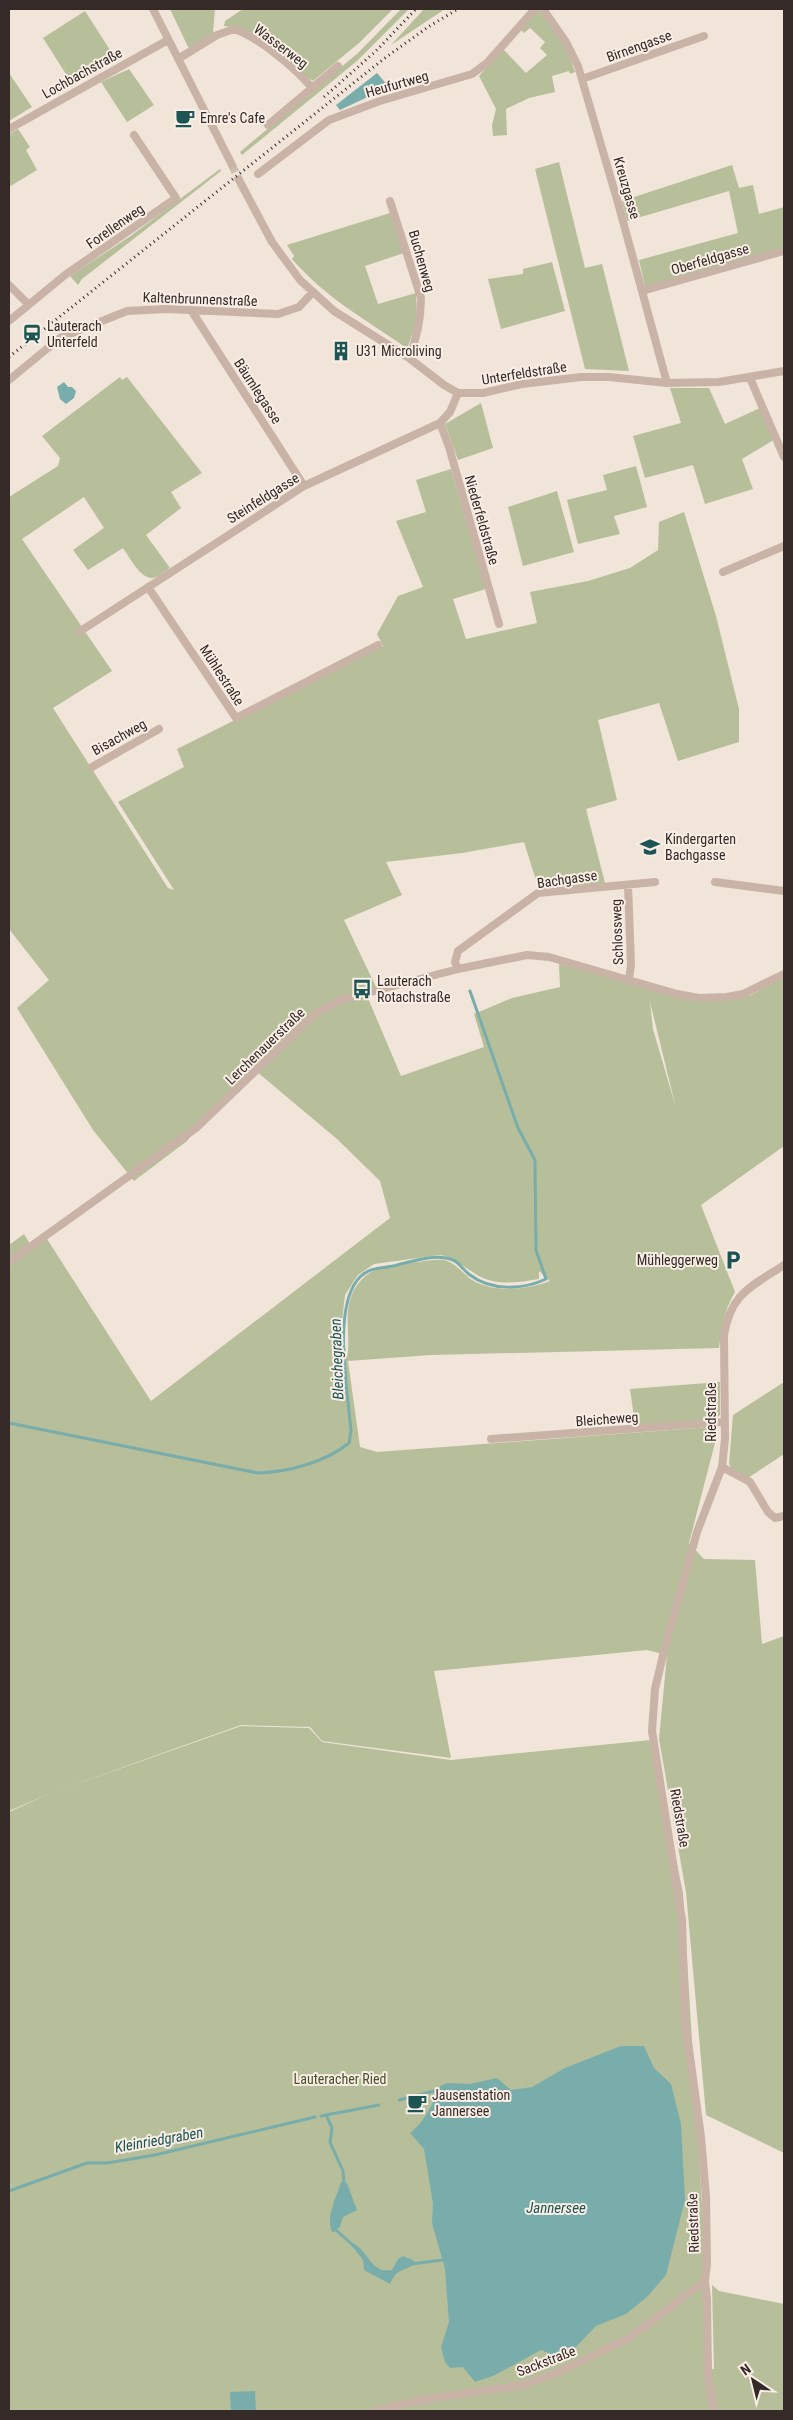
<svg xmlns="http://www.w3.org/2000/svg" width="793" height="2420" font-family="'Roboto Condensed',sans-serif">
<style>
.green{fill:#b6bf9a;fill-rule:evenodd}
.water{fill:#79adab}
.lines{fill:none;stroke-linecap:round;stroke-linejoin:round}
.stream{stroke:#79adab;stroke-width:3}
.minor-tunnel{stroke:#cbbfb5;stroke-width:8;stroke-dasharray:8 4;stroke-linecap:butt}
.minor{stroke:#c8b3a6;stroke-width:8}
.rail{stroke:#352a27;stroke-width:3;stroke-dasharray:1 4;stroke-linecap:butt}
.labels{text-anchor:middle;stroke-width:4;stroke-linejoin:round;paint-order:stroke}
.street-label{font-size:14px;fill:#352a27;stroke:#f9eee5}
.poi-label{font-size:14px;fill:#352a27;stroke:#f9eee5;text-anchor:start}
.park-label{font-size:14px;fill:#47522b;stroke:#f9eee5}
.water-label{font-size:15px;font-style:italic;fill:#1d5555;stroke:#f9eee5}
</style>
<rect width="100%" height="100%" fill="#f1e4d9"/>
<path class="green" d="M170,9H215L213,33L189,49Z
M243,9H393L359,43L313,81L232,27L224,26L225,21Z
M401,9H409L357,61L242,155L240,152L358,53Z
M424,9H445L391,45Z
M538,9L567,48L575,72L570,74L569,71L552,76L555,92L529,98L506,109L507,135L493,136L492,125L496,109L479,76L503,49L526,73L547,55L540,48L545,42L530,28L524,33L520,29Z
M85,11L117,61L73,85L43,38Z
M129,69L154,105L127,122L101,82Z
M9,73L32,107L9,121Z
M18,129L30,147L26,150L37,170L9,187V134Z
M559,162L585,268L602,264L629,371L585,369L535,169Z
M732,165L739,188L753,185L759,214L784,207V248L645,287L639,260L738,233L729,191L627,221L622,201Z
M220,169L221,171L82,279L78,285L70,276L132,235Z
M390,213L404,253L365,266L378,304L416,293L417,321L408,346L405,347C361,316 328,300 292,259L294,256L287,245Z
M552,262L565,311L501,329L488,279L523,274V269Z
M120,377L122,380L127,377L202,473L171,492L181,508L146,535L170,568C165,571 158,577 153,578C140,579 129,556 123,548L88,570L73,550L104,528L84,497L22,539L112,671L53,708L168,888L174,890L118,802L184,767L177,749L383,646L377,634L398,596L423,587L396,521L426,512L416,480L451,469L486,589L453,599L466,639L537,623L530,592L588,581L630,568L658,550L659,522L684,512L716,616L739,709V742L678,761L659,703L598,720L617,800L586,809L605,883L539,890L524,842L462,853L386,862L402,895L344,920L377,989L367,996L401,1076L484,1047L474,1014L512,998L560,987L559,964L707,1001L751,995L784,977V1146L701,1205L735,1292C724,1310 722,1327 719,1348L431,1355L348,1361L360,1447L377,1452L710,1427L717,1435L689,1543L704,1559L755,1560L762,1644L784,1636V2153L706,2115L686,1892L659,1739L667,1655L647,1650L434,1671L451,1758L322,1741L310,1727L241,1725L51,1793L9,1811V1245L24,1234L33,1249L47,1239L151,1401L390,1218L380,1181L337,1139L256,1071L207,1115L187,1141L134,1181L93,1130L17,1008L49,980L9,929V497L58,466L60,458L42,436ZM650,1002L676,1108L653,1029ZM440,1255C453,1257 460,1264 471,1271C492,1287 514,1283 539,1279V1271L550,1281C526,1290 494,1293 472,1280C462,1273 456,1263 444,1260C436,1258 380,1267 373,1271C363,1276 354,1287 351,1297C344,1316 351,1339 347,1357L341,1329L345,1295L358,1275L374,1264Z
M670,388H709L725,424L760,408L775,439L742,459L753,489L705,504L693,465L645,478L633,436L681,423Z
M481,403L493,448L458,460L445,424Z
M636,466L647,507L614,516L620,534L578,544L567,500L607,490L603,475Z
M557,491L574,552L523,566L508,507Z
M720,1382V1415L715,1419L640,1426L635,1424L630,1389Z
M784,1382V1454L748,1478L731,1468L729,1464L733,1415Z
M241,1726L309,1728L322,1742L451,1760L651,1740L683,1893L712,2369H714L712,2285L719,2291L784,2304V2411H9V1812L51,1793Z"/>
<path class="water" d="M377,73L389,87L340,110L336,105Z
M64,382L68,387H72L76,391L74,398L66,404L60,399L57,387Z
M621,2046H644L654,2068L671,2084L681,2124L685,2200L666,2275L647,2297L626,2314L596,2326L572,2351L553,2355L541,2350L495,2375L475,2382L463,2367L450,2368L445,2362L441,2347L449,2322L445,2269L432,2223L433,2204L424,2149L410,2133C425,2121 433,2104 440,2086L447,2083L470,2084L497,2078L511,2090L532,2087L565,2068Z
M341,2182L347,2183L357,2210L343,2217L340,2227L333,2233C324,2220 337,2196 341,2182Z
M353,2243C369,2252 371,2274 392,2270L398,2259L403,2256L413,2260L415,2264C401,2273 398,2267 390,2284L364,2270L363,2260L352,2246Z
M255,2391L256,2411H231L230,2392Z"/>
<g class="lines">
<path class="stream" d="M9,1423L258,1473C288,1472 326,1462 349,1443L351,1431C348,1392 331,1304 361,1276C372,1266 384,1269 397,1265C414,1261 436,1253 453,1260C460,1263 464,1271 470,1275C491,1291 523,1290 546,1279L536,1250L535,1160L518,1128L470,991
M399,2100L438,2090
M326,2115L379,2105
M321,2116L326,2115L332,2128L330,2142L343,2171L344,2182
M9,2191L87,2163H107L155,2155L315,2117
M337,2231L354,2246
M411,2264L442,2260"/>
<path class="minor-tunnel" d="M232,165L239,180"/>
<path class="minor" d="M153,9L232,165
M543,9L566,42L578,66L618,203L667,383
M178,59L217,35L234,29C258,37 296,68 312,88
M582,79L704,36
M268,125L338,66
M9,129L168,40
M258,174L329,120L380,101L472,74L487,63L535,9
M239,180L272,242L300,280L334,311L409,358L444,385L458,393H483L522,384L581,377H609L667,383L719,382L784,371
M390,201L421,298C421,319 417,338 409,358
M9,285L28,304
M642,291L784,251
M191,310L304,486
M9,321L65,275L176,198L134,135
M750,378L784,457
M9,380L60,338L127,311L166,309L278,314L299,307L313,292
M440,423L449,447L499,624
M723,572L784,546
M148,587L236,718L378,645
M79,632L304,486L440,423L450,412L458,393
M92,767L159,729
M715,882L784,891
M628,885L631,965L629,979
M458,969L455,962L458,951L538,893L655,882
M9,1262L196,1128L315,1014L340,1000L458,969L527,955L549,957L677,994L699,998L727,997L743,994L784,974
M491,1439L724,1422
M722,1467L750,1482L768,1512L775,1518L784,1516
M374,2411L427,2399L523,2385L561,2371L629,2338L705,2281
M714,2411L708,2377L707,2299L705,2281L707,2264L706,2197L701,2137L685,2020L682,1920L652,1731L655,1689L664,1651L697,1532L722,1467L725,1439L724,1335C731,1293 751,1287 784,1265"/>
<path class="rail" d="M324,97L376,51L416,9
M9,357L385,58L428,27L458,9"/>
</g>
<defs>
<symbol id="cafe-bare" viewBox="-9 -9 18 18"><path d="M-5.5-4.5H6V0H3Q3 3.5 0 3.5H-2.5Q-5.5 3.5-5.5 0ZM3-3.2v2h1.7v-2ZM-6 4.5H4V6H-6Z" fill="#1d5555" stroke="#f9eee5" stroke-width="2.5" paint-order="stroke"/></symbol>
<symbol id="station-bare" viewBox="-9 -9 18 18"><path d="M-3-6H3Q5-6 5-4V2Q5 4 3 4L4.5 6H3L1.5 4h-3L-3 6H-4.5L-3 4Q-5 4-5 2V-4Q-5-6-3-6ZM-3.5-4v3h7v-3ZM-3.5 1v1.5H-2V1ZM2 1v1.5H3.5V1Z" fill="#1d5555" stroke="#f9eee5" stroke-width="2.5" paint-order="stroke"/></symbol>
<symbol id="building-bare" viewBox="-9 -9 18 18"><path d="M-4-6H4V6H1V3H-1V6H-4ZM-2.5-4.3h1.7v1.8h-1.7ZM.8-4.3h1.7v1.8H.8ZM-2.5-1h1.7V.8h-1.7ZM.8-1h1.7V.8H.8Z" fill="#1d5555" stroke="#f9eee5" stroke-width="2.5" paint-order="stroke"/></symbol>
<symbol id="school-bare" viewBox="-9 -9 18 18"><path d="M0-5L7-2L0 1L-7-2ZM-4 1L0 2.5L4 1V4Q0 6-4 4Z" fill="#1d5555" stroke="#f9eee5" stroke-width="2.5" paint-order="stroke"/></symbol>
<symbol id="bus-bare" viewBox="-9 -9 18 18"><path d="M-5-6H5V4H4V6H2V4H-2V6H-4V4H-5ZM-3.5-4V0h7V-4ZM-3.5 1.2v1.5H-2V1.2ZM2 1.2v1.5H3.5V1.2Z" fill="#1d5555" stroke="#f9eee5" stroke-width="2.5" paint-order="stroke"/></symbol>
<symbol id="parking-bare" viewBox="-9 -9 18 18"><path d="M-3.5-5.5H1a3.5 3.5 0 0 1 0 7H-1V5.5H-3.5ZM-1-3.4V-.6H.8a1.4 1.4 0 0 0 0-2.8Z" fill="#1d5555" stroke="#f9eee5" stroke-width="2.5" paint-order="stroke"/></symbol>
</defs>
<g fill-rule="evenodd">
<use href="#cafe-bare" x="171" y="104" width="28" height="28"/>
<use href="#station-bare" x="18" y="320" width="28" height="28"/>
<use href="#building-bare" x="327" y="337" width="28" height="28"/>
<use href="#school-bare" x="636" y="833" width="28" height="28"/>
<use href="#bus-bare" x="348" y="975" width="28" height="28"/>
<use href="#parking-bare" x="719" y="1246" width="28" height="28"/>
<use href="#cafe-bare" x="403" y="2089" width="28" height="28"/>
</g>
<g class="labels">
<g class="street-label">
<text transform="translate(281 46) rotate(37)" y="5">Wasserweg</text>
<text transform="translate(639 46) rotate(-20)" y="5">Birnengasse</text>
<text transform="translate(82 73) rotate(-29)" y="5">Lochbachstraße</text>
<text transform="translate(397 84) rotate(-16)" y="5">Heufurtweg</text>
<text transform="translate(627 188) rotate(74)" y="5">Kreuzgasse</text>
<text transform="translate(115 226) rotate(-35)" y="5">Forellenweg</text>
<text transform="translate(710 259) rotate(-16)" y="5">Oberfeldgasse</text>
<text transform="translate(422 261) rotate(74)" y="5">Buchenweg</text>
<text transform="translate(200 299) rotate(2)" y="5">Kaltenbrunnenstraße</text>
<text transform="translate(524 373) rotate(-9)" y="5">Unterfeldstraße</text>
<text transform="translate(258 391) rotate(57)" y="5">Bäumlegasse</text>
<text transform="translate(263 498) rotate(-32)" y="5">Steinfeldgasse</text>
<text transform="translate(482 520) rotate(74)" y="5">Niederfeldstraße</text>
<text transform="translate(222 675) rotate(57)" y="5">Mühlestraße</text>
<text transform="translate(119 737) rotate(-29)" y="5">Bisachweg</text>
<text transform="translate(567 879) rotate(-8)" y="5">Bachgasse</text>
<text transform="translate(617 932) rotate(-92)" y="5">Schlossweg</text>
<text transform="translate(265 1046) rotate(-44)" y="5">Lerchenauerstraße</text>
<text transform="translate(711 1412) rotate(-90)" y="5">Riedstraße</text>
<text transform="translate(607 1419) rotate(-4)" y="5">Bleicheweg</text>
<text transform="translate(680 1818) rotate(80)" y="5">Riedstraße</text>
<text transform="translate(693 2223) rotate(-92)" y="5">Riedstraße</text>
<text transform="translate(546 2361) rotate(-21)" y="5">Sackstraße</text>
</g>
<g class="poi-label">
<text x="200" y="123">Emre's Cafe</text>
<text x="47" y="331">Lauterach<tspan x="47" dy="16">Unterfeld</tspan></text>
<text x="356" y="356">U31 Microliving</text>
<text x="665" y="844">Kindergarten<tspan x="665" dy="16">Bachgasse</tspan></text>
<text x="377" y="986">Lauterach<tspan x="377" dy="16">Rotachstraße</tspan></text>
<text x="718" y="1265" text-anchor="end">Mühleggerweg</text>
<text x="432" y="2100">Jausenstation<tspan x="432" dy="16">Jannersee</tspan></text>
</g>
<g class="park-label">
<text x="340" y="2084">Lauteracher Ried</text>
</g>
<g class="water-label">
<text transform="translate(337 1359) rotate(-92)" y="5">Bleichegraben</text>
<text transform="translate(159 2140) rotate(-10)" y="5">Kleinriedgraben</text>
<text x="556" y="2213">Jannersee</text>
</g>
</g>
<rect width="793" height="2420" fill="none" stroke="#352a27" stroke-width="20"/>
<g transform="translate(753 2380) rotate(325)" stroke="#f9eee5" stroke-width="4" paint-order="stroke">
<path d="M0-4L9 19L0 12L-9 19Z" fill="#352a27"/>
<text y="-8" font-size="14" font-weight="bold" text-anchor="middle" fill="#352a27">N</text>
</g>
</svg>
